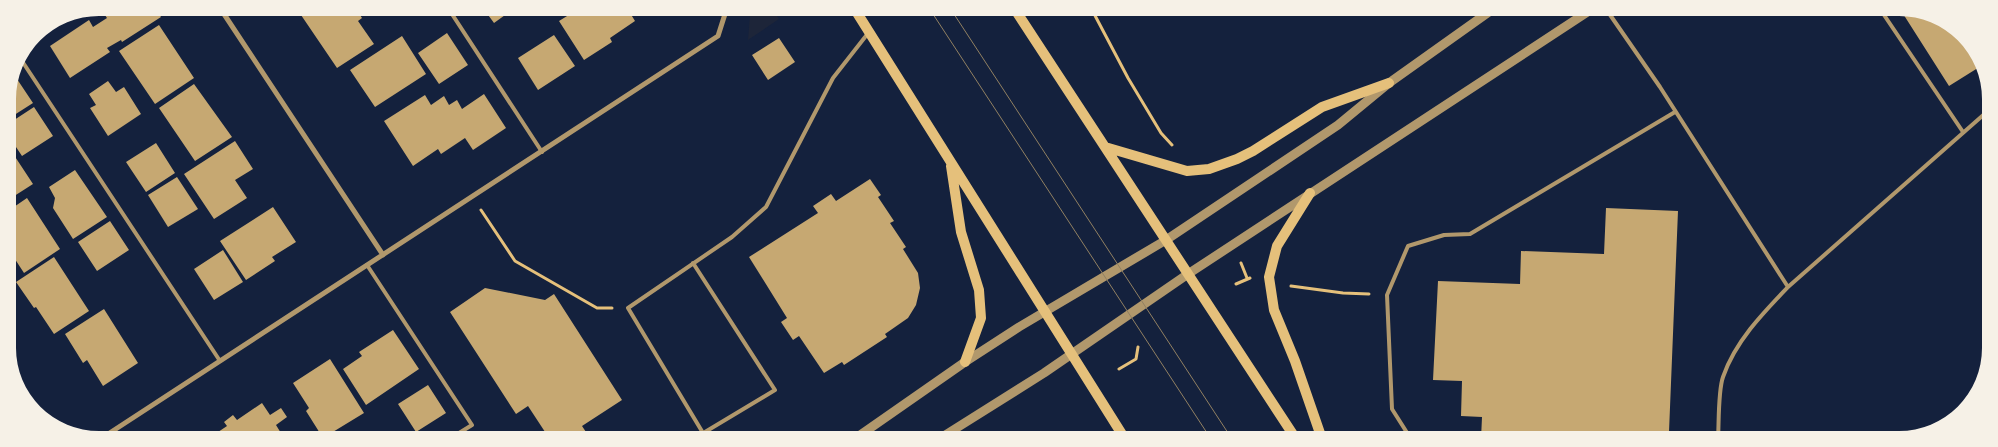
<svg xmlns="http://www.w3.org/2000/svg" width="1998" height="447" font-family="Manrope,sans-serif">
<style>
.green{fill:#1d2539}
.building{fill:#c6a872}
.lines{fill:none;stroke-linecap:round;stroke-linejoin:round}
.path{stroke:#e5c07b;stroke-width:3}
.service{stroke:#b1986c;stroke-width:4}
.minor{stroke:#b1986c;stroke-width:5}
.tertiary{stroke:#b1986c;stroke-width:9}
.secondary{stroke:#e5c07b;stroke-width:10}
.tram{stroke:#918062;stroke-width:1}
</style>
<rect width="100%" height="100%" fill="#14213d"/>
<path class="green" d="M748,8H772L779,19L748,40L750,15Z"/>
<path class="building" d="M100,8H155L161,17L122,42L121,40L107,48L110,52L70,78L50,46L89,20L93,27L107,18Z
M312,8H365L358,12L362,18L358,21L374,44L337,68L301,15Z
M483,8H515L494,23Z
M580,8H627L635,21L610,38L612,42L584,60L559,21Z
M1900,9H1916L1963,34L1981,66L1949,86Z
M159,25L194,78L155,104L119,51Z
M447,33L468,65L439,84L418,53Z
M554,35L575,66L538,90L518,58Z
M402,36L426,74L375,107L350,70Z
M779,38L795,62L768,80L752,55Z
M15,76L33,103L8,119V93Z
M108,81L116,92L124,87L141,114L108,136L90,108L96,105L89,94Z
M194,84L232,137L195,161L159,108Z
M484,94L506,128L473,150L465,138L441,154L438,149L413,166L384,121L425,95L431,105L444,96L449,105L457,100L462,109Z
M34,107L53,136L22,156L8,135V124Z
M235,141L253,169L235,180L247,198L214,219L184,174Z
M156,143L175,173L146,192L126,162Z
M8,146L33,184L8,200Z
M75,170L107,217L73,239L53,208L55,198L49,187Z
M177,177L198,209L168,227L148,195Z
M870,179L881,195L878,197L894,221L890,223L906,247L903,249L918,273L920,288L916,305L908,318L885,334L887,337L844,365L842,362L824,373L799,336L793,340L781,322L787,318L749,257L818,213L813,206L831,194L836,201Z
M27,198L60,249L24,273L9,250L8,211Z
M273,207L296,242L272,257L275,261L246,280L220,241Z
M1606,208L1678,211L1669,432L1635,431V439H1481L1482,417L1461,416L1462,381L1433,380L1438,281L1520,284L1521,251L1604,254Z
M110,221L129,250L97,271L78,242Z
M223,250L243,282L214,300L194,269Z
M54,257L89,311L54,334L36,307L34,308L16,282Z
M485,288L545,300L554,294L622,400L582,426L590,438H549L528,406L516,414L450,312Z
M104,309L138,363L103,386L87,360L83,363L65,334Z
M393,330L419,369L366,405L343,369L362,356L359,352Z
M330,359L364,413L323,438L306,411L309,408L293,383Z
M428,385L446,413L416,432L398,404Z
M262,403L270,415L281,408L287,417L276,425L284,438H209L227,426L224,422L233,415L237,420Z
M345,433L348,438H337Z"/>
<g class="lines">
<path class="path" d="M1091,8L1128,78L1161,133L1172,145
M481,210L515,261L597,308H612
M1241,263L1247,278
M1236,284L1250,278
M1291,286L1343,293L1369,294
M1119,369L1136,359L1138,347"/>
<path class="service" d="M448,8L542,152
M1606,9L1660,87L1788,287
M1880,9L1963,132
M22,61L220,361
M693,263L775,390L695,438
M367,265L472,425L451,438
M706,438L628,308L732,237L766,207L833,78L869,32
M1411,439L1392,409L1387,295L1408,246L1444,235L1470,234L1675,112
M1718,439C1719,423 1718,391 1723,377C1735,342 1762,314 1788,287L1989,110"/>
<path class="minor" d="M220,8L383,255
M102,438L718,36L725,14L721,8"/>
<path class="tertiary" d="M856,438L965,362L1019,327L1166,240L1338,125L1389,83L1493,9
M939,439L1044,373L1188,274L1592,9"/>
<path class="secondary" d="M854,8L1125,439
M1014,8L1296,439
M1105,147L1187,171L1209,169L1237,159L1253,151L1322,107L1389,83
M951,166L961,232L979,290L981,318L965,362
M1310,193L1277,246L1269,277L1274,310L1295,361L1322,439"/>
<path class="tram" d="M929,8L1211,439
M950,8L1232,439"/>
</g>
<path d="M0 0H1998V447H0ZM99 16H1899A83 83 0 0 1 1982 99V348A83 83 0 0 1 1899 431H99A83 83 0 0 1 16 348V99A83 83 0 0 1 99 16Z" fill="#f6f1e7" fill-rule="evenodd"/>
</svg>
